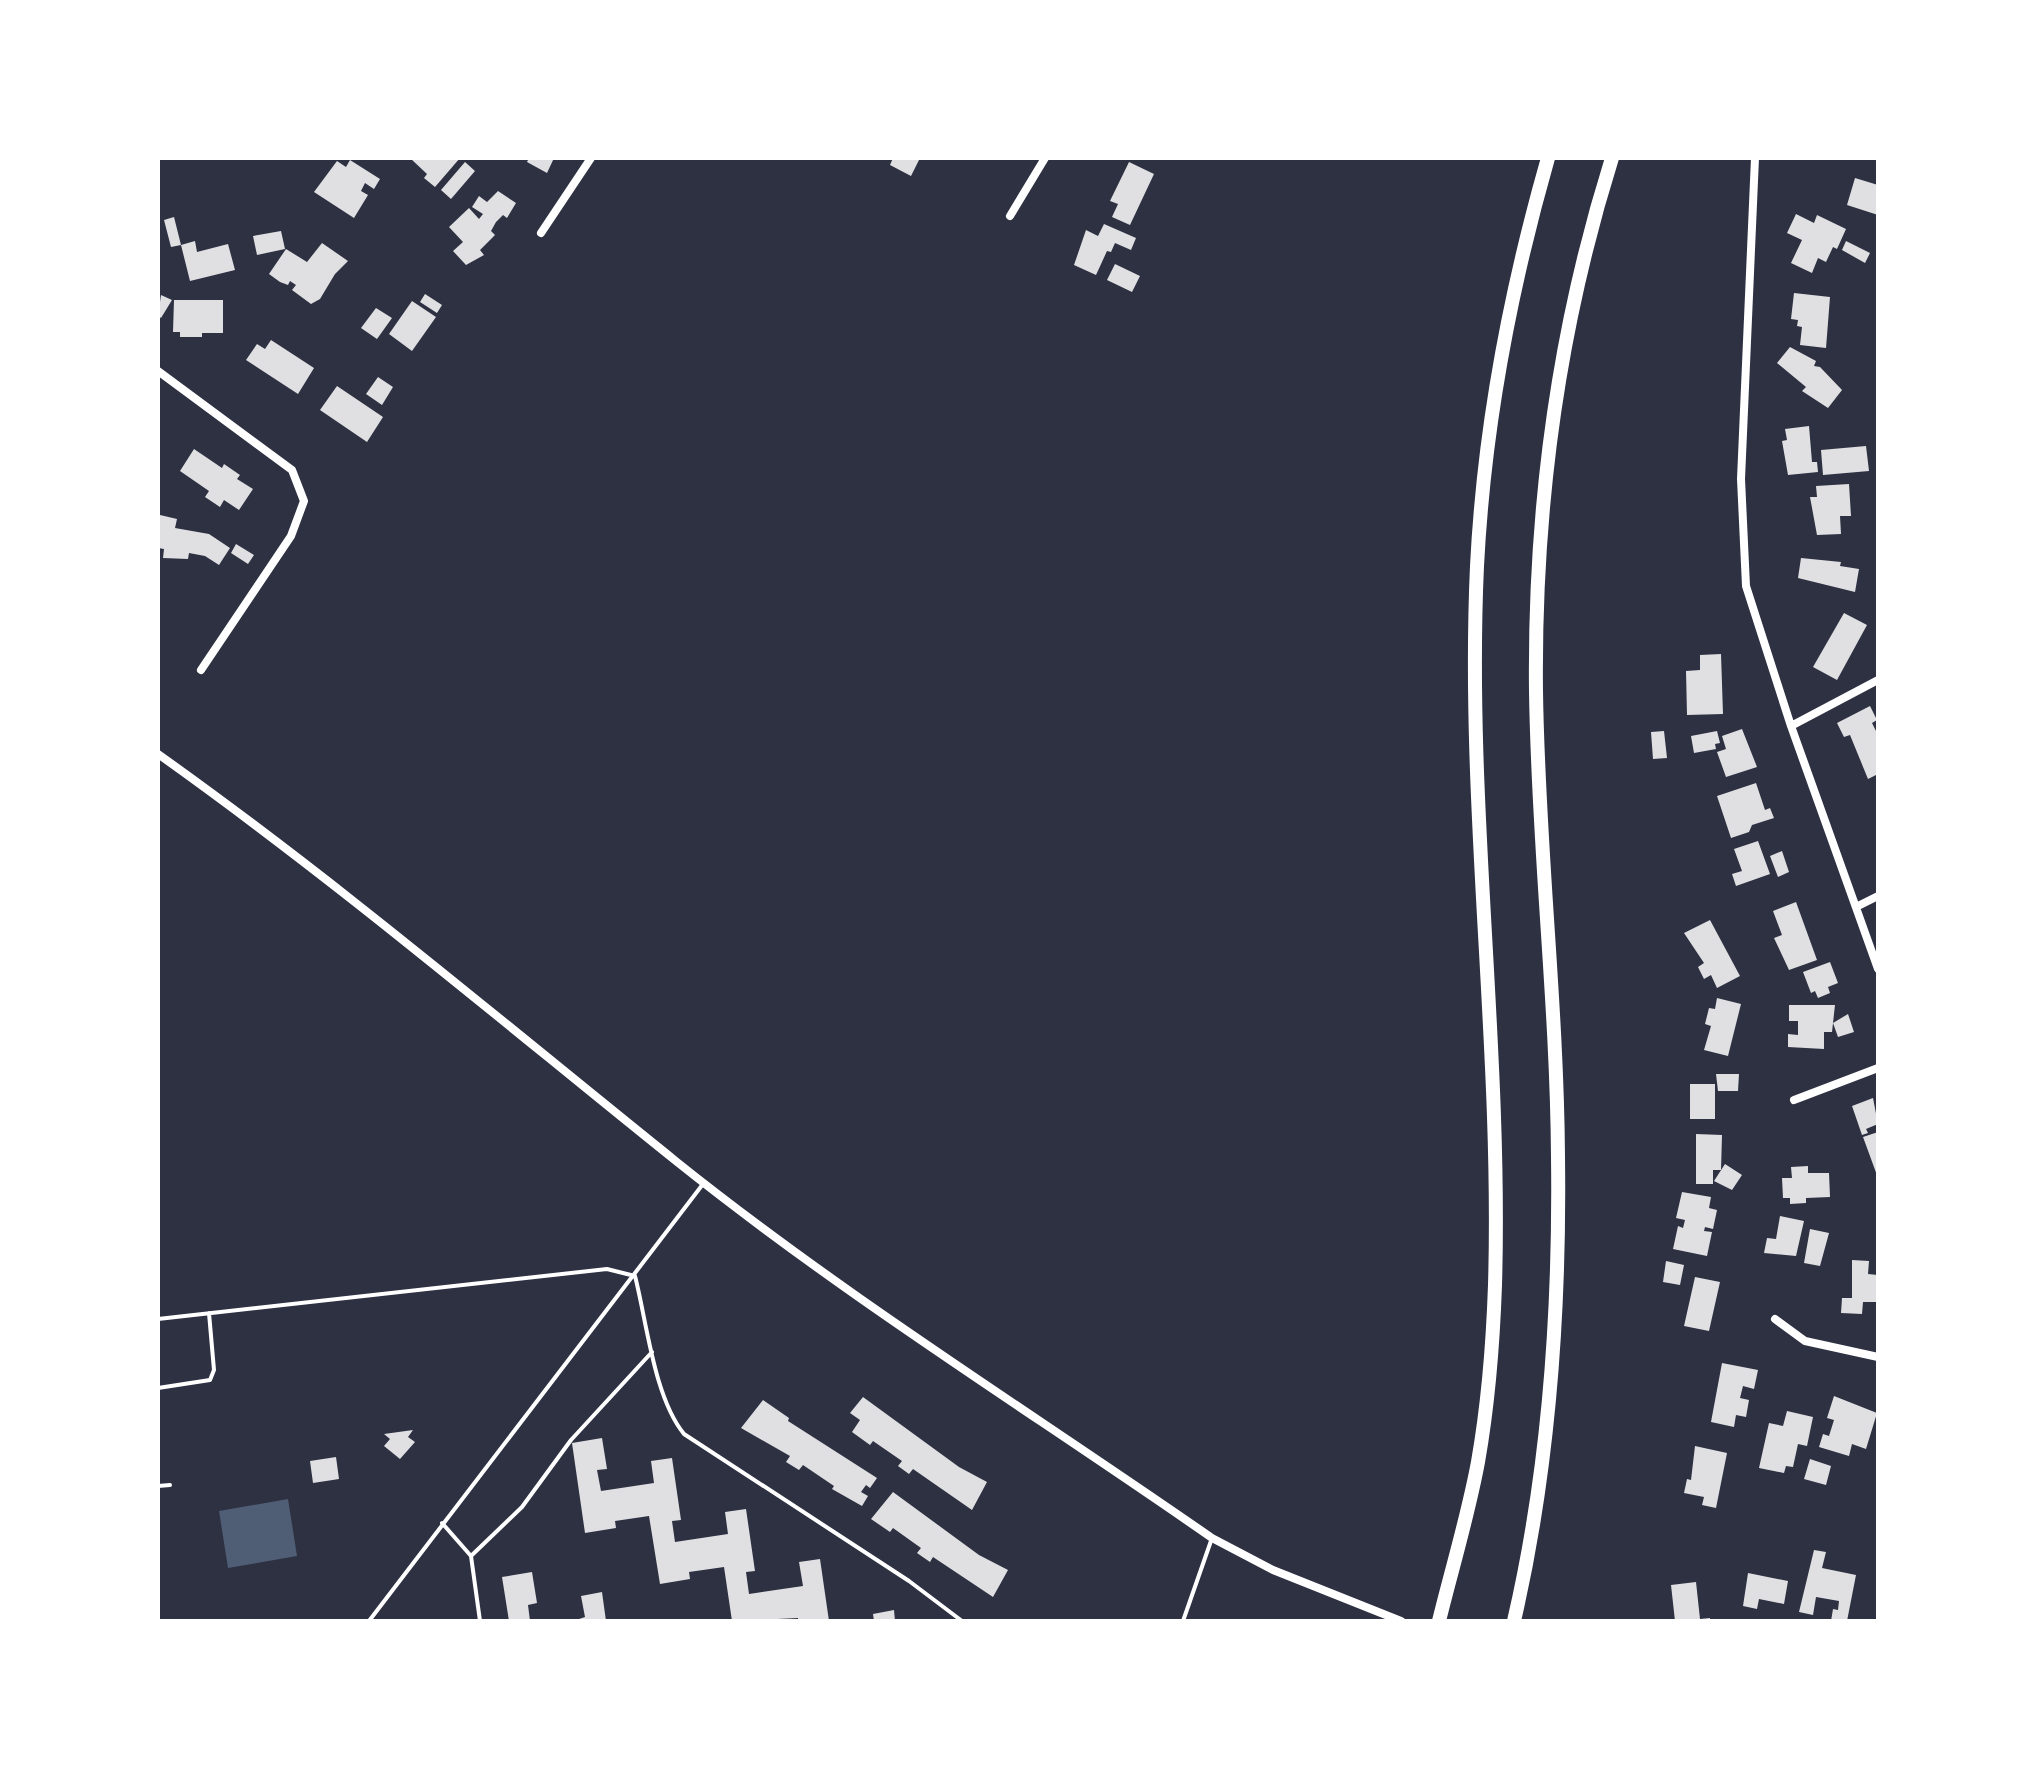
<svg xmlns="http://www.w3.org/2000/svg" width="2036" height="1779" font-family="'Open Sans',sans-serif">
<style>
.water{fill:#4f5d75}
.building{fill:#e0e0e3}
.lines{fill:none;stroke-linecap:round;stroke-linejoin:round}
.service{stroke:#fff;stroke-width:4}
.minor{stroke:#fff;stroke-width:8}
.motorway{stroke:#fff;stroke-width:14}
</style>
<rect width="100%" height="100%" fill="#2d3142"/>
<path class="water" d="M288,1499L297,1556L228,1568L219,1511Z"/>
<path class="building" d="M410,158H460L435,187L424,178L427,174Z
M529,158H554L547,173L527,162Z
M893,158H920L911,176L890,165Z
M350,160L380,179L374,189L365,183L361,191L368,195L354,218L314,192L337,161L346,167Z
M465,162L475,171L451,199L441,190Z
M1129,162L1154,174L1130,225L1112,217L1118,204L1110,201Z
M1855,178L1878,185V215L1847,205Z
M498,191L516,203L507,218L503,215L496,222L491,231L495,235L480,250L484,255L466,265L453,251L463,242L449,227L469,208L479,219L483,214L472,207L479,196L487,202Z
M1796,214L1814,223L1817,215L1846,229L1837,249L1833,247L1826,262L1818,258L1812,273L1791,263L1802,240L1787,233Z
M174,217L181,245L171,247L164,220Z
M1104,224L1136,238L1131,250L1115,243L1111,252L1107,251L1096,275L1074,265L1086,230L1098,236Z
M281,231L285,249L257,255L253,236Z
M195,241L197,252L228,244L235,270L190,281L181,245Z
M1846,241L1870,253L1865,263L1842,250Z
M322,243L348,261L335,274L320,299L311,304L292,290L296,285L290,281L288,285L280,282L269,274L286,249L307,262Z
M1115,264L1140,276L1132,292L1107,280Z
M1794,293L1830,297L1826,348L1800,345L1802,327L1797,326L1798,320L1791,319Z
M425,294L442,305L437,313L420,302Z
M161,295L172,300L161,318L158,316Z
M174,300H223V333H202V337H180V332H173Z
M412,301L436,317L412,351L389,334Z
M376,308L392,318L377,339L361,328Z
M271,340L314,368L298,394L246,360L257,344L265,349Z
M1790,347L1816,361L1814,366L1820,367L1842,390L1828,408L1802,391L1806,387L1777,363Z
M378,377L393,387L382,405L366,394Z
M337,386L383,417L367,442L320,410Z
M1809,426L1812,462H1817L1818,472L1788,475L1782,441L1787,440L1785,429Z
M1866,446L1869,471L1823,475L1821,450Z
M194,449L222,468L224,464L240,475L237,479L253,489L239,510L224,500L220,507L205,497L209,491L180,471Z
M1849,484L1851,516H1840L1841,534L1817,535L1810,497H1817L1816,486Z
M160,515L177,519L175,528L209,534L230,548L219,565L205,556L189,553L188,559L163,558L164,549L158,548Z
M236,544L254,555L248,564L231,553Z
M1801,558L1841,562L1840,566L1859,569L1855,592L1798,578Z
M1844,613L1867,625L1837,680L1813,667Z
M1721,654L1723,714L1687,715L1686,671L1700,670V655Z
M1870,706L1877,720L1872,723L1878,735V774L1868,779L1850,735L1844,737L1837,723Z
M1742,729L1757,767L1726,777L1717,752L1726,749L1722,736Z
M1664,731L1667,758L1653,759L1651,732Z
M1717,731L1720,743L1715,744L1716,749L1694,753L1691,736Z
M1756,783L1765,810L1770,808L1774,818L1752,825L1749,832L1731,838L1717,796Z
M1758,841L1770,874L1736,886L1732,874L1742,871L1734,849Z
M1782,851L1789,872L1778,877L1770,856Z
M1796,902L1817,960L1789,970L1774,938L1782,935L1773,911Z
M1710,920L1740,976L1717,988L1711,975L1704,979L1698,967L1704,963L1684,933Z
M1830,962L1838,983L1828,987L1830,993L1818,998L1815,991L1811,993L1803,972Z
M1717,998L1741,1004L1728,1056L1704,1050L1711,1026L1705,1024L1709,1008L1715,1009Z
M1789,1005H1835L1832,1032H1824V1049L1788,1047V1034L1798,1035V1021H1789Z
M1848,1014L1854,1032L1838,1037L1833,1023Z
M1716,1074H1739L1738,1091H1718Z
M1690,1084H1715V1119H1690Z
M1873,1098L1878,1124L1866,1129L1868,1133L1862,1135L1852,1106Z
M1878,1132V1178L1863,1137Z
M1696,1134L1722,1135L1721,1170H1713V1184H1696Z
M1725,1164L1742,1175L1732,1190L1714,1181Z
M1808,1166V1173H1829L1830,1197L1806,1198V1203L1790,1204V1198H1783L1782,1178H1792L1791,1167Z
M1682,1192L1711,1197L1709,1208L1717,1210L1713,1229L1705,1227L1704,1231L1712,1232L1707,1256L1673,1249L1678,1226L1683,1228L1685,1220L1676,1218Z
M1780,1216L1804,1221L1796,1256L1764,1253L1767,1238L1776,1239Z
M1810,1229L1829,1233L1820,1266L1804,1263Z
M1852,1260L1869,1261L1868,1274L1878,1275V1302H1863L1862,1314L1841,1313L1842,1298H1852Z
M1666,1261L1684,1265L1680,1285L1663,1282Z
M1695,1277L1720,1282L1709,1331L1684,1326Z
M1722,1363L1758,1370L1754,1389L1743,1386L1740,1398L1749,1400L1746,1417L1736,1415L1734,1427L1711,1422Z
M1834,1396L1877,1413L1866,1449L1852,1444L1849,1456L1819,1447L1823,1434L1829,1436L1834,1420L1827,1418Z
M863,1397L959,1467L987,1482L972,1510L913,1469L909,1474L898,1466L902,1461L873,1441L870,1445L852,1432L860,1420L850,1413Z
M763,1400L789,1418L788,1421L877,1478L870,1488L866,1485L861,1492L868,1496L862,1506L832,1489L834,1486L803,1465L799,1470L786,1462L790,1456L741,1428Z
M1787,1411L1813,1417L1807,1446L1798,1444L1793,1467L1786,1466L1784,1473L1759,1468L1769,1423L1783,1426Z
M413,1430L408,1437L415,1442L400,1459L384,1446L390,1439L384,1434Z
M602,1438L607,1469L597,1470L601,1491L654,1483L651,1461L672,1458L681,1520L672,1521L675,1542L728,1534L725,1512L746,1509L755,1571L746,1572L749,1594L803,1586L799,1562L820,1559L829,1621H798V1618L732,1621L724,1567L689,1572L690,1579L660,1584L649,1516L615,1521L616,1528L585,1533L572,1443Z
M1695,1446L1727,1453L1716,1508L1702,1505L1704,1497L1684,1493L1687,1479L1691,1480Z
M336,1457L339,1479L313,1483L310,1461Z
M1810,1459L1831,1466L1826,1485L1804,1479Z
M893,1492L979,1555L1008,1570L993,1597L933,1557L930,1562L917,1553L921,1548L893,1528L890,1532L871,1519Z
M1814,1550L1826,1552L1822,1568L1856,1575L1847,1621H1831L1833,1609L1838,1610L1839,1601L1816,1597L1813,1615L1799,1612Z
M532,1572L537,1603L528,1605L530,1621H509L502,1577Z
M1748,1573L1788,1581L1784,1604L1759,1599L1757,1609L1743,1606Z
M1696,1582L1700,1619L1710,1618V1621H1675L1671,1585Z
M602,1592L606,1621H573L585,1617L581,1596Z
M894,1610L895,1621H874L873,1614Z"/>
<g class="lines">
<path class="service" d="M158,1319L607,1269L635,1276C647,1323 654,1397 684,1434L909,1581L962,1621
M158,1388L210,1380L214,1370L209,1313
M158,1486L170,1485
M442,1523L471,1556L480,1621
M471,1556L522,1507L571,1440L652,1352
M369,1621L703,1184
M1183,1621L1212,1538"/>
<path class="minor" d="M1755,158L1741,479L1746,586L1791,726L1878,969
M1010,216L1045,158
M541,233L591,158
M158,371L292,470L304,501L291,536L201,670
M1791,726L1878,680
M158,754C338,882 505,1024 677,1162C847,1298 1034,1414 1212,1538L1273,1570L1401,1621
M1856,907L1878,896
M1794,1100L1878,1068
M1775,1319L1805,1341L1878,1357"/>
<path class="motorway" d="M1439,1621C1452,1568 1468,1516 1478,1462C1488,1405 1493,1343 1495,1285C1502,1045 1466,806 1477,566C1484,427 1510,291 1548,158
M1514,1621C1549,1470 1560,1312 1558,1157C1557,1002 1538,847 1536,691C1534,511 1558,330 1612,158"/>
</g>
<rect width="2036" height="1779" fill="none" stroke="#ffffff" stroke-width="320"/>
</svg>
